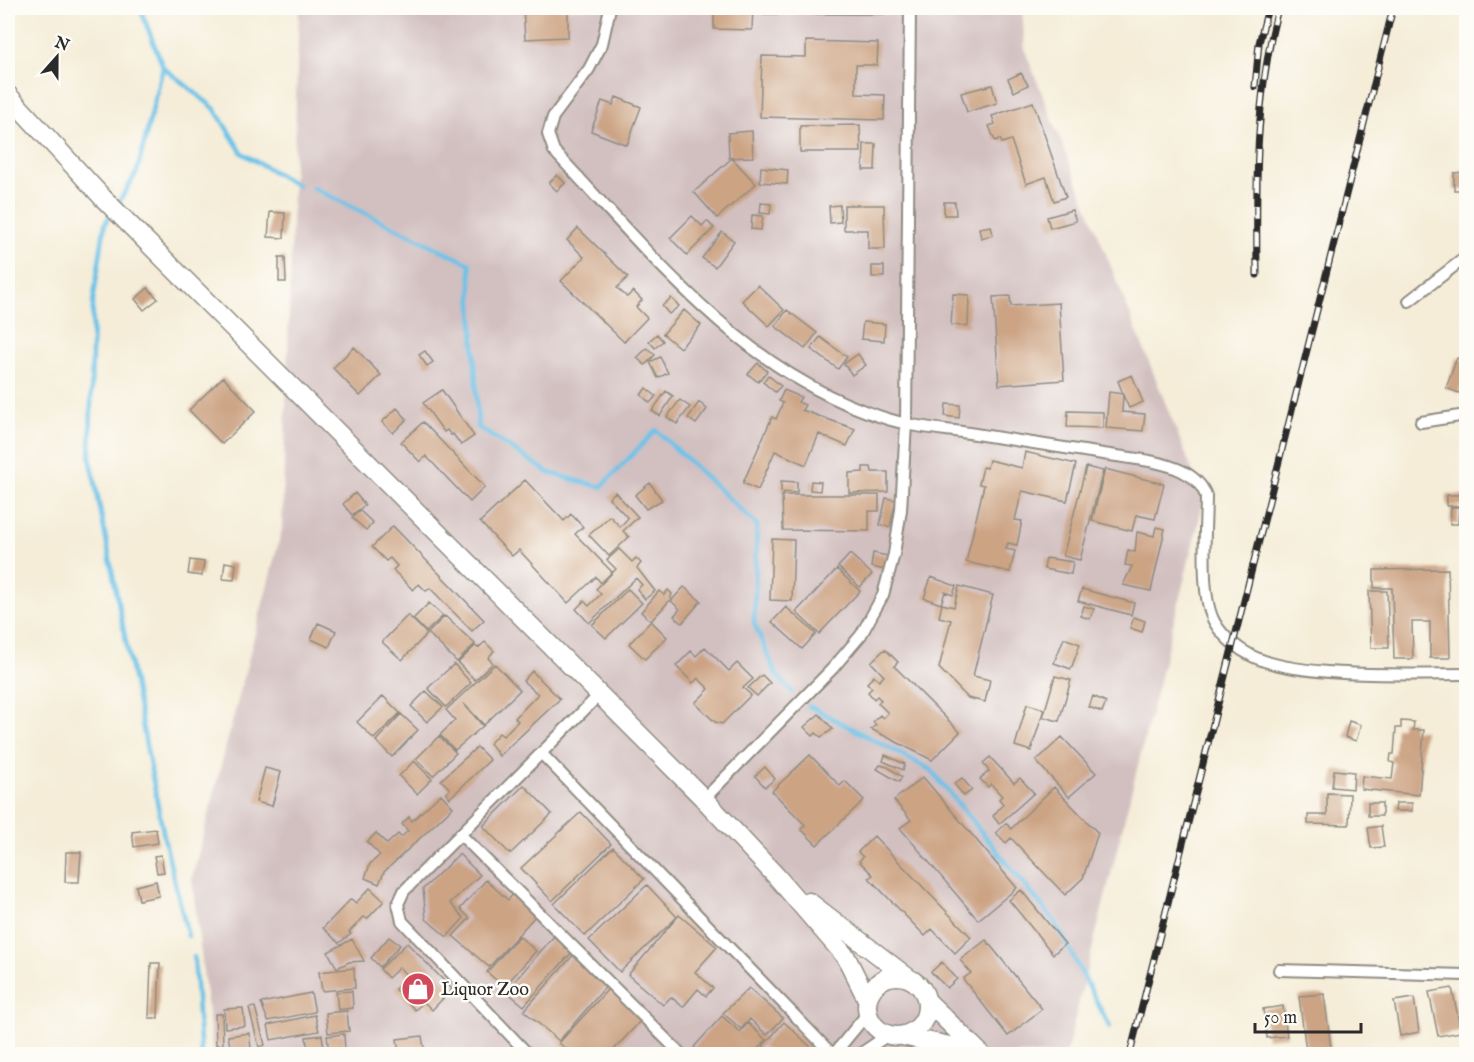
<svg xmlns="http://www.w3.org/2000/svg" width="1474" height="1062" font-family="'IM FELL English',serif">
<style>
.industrial{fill:#d2bfc0}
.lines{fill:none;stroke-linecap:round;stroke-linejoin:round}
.stream{stroke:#6bc2e8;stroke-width:4.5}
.building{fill:#cca383}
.minor-casing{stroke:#908c82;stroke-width:14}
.trunk-casing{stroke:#908c82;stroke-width:21}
.minor{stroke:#fff;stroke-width:10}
.trunk{stroke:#fff;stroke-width:18}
.rail-casing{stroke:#2b2b2b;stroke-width:7}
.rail{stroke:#fdfcf7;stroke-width:4.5;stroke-dasharray:14;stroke-linecap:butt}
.labels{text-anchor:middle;stroke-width:5;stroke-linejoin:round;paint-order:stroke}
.poi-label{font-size:18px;fill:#2b2b2b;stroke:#fdfcf7;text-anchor:start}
</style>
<rect width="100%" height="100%" fill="#fdfcf7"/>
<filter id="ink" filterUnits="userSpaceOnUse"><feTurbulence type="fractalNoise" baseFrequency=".0167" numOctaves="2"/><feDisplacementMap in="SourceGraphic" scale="12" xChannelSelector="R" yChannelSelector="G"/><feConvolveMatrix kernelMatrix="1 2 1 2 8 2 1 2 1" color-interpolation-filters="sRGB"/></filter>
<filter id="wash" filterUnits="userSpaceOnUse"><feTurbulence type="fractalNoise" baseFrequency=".008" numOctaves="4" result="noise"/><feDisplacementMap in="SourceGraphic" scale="24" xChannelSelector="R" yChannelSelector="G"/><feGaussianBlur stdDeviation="1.35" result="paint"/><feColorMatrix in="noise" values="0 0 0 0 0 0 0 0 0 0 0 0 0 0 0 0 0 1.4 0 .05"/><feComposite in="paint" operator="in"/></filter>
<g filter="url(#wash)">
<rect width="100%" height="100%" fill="#f5edd8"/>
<path class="industrial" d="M299,8H1022L1025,51L1204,500L1066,1054H213L192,878L282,529Z"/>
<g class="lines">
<path class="stream" d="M163,67L214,108L242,153L298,186
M313,188L470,264L478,427L549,473L601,487L656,430L757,525L754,623L776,674L792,692
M116,207L137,172L163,67L140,8
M111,214L105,223L93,302L90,457L165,842L188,936
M809,706L931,770L1055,922L1110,1027
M194,957L201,1054"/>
</g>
<g id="blocks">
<path class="building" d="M523,8H568V37L525,39Z
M714,8H753L752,30L714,29Z
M758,8H883V14H758Z
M806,41L878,43L877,65H856V94L885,95L884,120L760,117L762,56L806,57Z
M1021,73L1028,85L1014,92L1008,79Z
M992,85L997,103L967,112L961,93Z
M616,97L641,107L627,145L591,131L602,101L613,105Z
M1033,102L1066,197L1054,201L1046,177L1026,184L1011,140L1002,143L1000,139L995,141L989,126L995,124L992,116Z
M860,125L861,152H800V126Z
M752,131L753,157L729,158L728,133Z
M864,144H876L875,170H863Z
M732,158L756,184L717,218L694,192Z
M761,167L788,170L787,184L760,182Z
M1466,172V190H1454V173Z
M557,175L565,183L557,191L549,183Z
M944,202H955L956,215H944Z
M761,203L771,204L770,214L760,213Z
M840,205L841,222L830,223L829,206Z
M844,205H884L885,249H868V230H844Z
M1072,210L1076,221L1050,228L1047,217Z
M270,212L285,213L284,238L268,237Z
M752,215L763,216L761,230L751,229Z
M692,216L702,226L707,221L714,228L687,255L670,238Z
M991,226L993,235L981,238L979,228Z
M578,228L628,277L617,288L627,297L633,291L642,300L636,307L647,318L624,342L561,281L584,257L567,240Z
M722,232L734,241L715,267L702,258Z
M279,257H285L286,282H279Z
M872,266H884V277H872Z
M758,285L784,310L769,326L742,301Z
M148,288L158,299L144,310L135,299Z
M953,294L969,295L968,326L951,325Z
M1010,296L1011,306L1059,303L1064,380L999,385L993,297Z
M671,298L679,306L669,314L662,306Z
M684,310L701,325L680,348L663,334Z
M787,310L817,333L805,349L775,326Z
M863,322L885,324L884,341L861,339Z
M657,334L663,341L655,348L649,341Z
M820,337L847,357L838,369L811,349Z
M354,347L381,375L360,396L333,368Z
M647,348L655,355L645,365L637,358Z
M425,351L433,362L427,366L419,355Z
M858,354L866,365L852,375L844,364Z
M660,357L668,373L658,378L650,362Z
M1457,358L1466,361V373L1459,393L1446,388Z
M758,363L767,371L758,382L748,374Z
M768,375L781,386L775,392L763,382Z
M1132,375L1143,402L1129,408L1123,395L1122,412L1145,414L1143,431L1106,428L1109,392L1123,394L1118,381Z
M223,377L256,411L222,444L189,410Z
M646,388L656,396L650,403L641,395Z
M442,390L474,436L461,445L453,434L451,435L447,430L444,432L423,403Z
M784,390L801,397L798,402L805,405L802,410L855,429L847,446L819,434L806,465L775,451L758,490L743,483L772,417L776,419L783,403L779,401Z
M666,391L673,396L660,416L652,411Z
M680,400L690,407L677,424L667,417Z
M699,402L707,409L696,424L688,418Z
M946,404L960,405L959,418L945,416Z
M397,408L407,419L393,433L382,422Z
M1068,411L1103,412V428L1067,427Z
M423,422L485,487L470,502L426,456L420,462L401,442Z
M1025,452L1076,464L1067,501L1022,491L1015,520L1022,521L1017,545L1008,543L1006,549L1015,551L1010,572L966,562L984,485L979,484L983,467L987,468L989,460L1022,468Z
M863,467H871L872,472H888V492L849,493V473L863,472Z
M1086,467L1103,471L1080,560L1063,556Z
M1105,469L1164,484L1155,519L1136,515L1132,531L1092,521Z
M525,480L564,521L571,514L583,527L575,534L612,572L601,583L596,577L568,603L519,550L512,556L480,522Z
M781,481L797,482V493L781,492Z
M811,481L821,482L820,491L810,490Z
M650,483L662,500L646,509L635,495Z
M615,492L638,517L623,531L629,537L609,556L589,535L610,516L620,527L628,518L609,498Z
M355,493L365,505L352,515L343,504Z
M782,495H879V511H869V531L783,530Z
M1447,495H1466V506H1447Z
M886,498L896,500L890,527L880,525Z
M1451,507H1459L1458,524H1450Z
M359,510L373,523L366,530L352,518Z
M393,526L484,620L472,631L430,588L426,591L419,584L413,590L393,570L397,566L390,558L386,561L372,547Z
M1156,527L1165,529L1151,591L1123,585L1132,566L1125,565L1128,550L1135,552L1137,532L1154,536Z
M772,539L794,540L792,601L770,600Z
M619,549L632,562L636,558L641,563L637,568L655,591L645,599L637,589L642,585L636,578L589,623L576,609L584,601L589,606L601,594L596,589L616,569L607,560Z
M873,553L888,556L886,570L871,567Z
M850,554L872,574L860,587L838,567Z
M1046,558L1073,562L1071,574L1044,569Z
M190,560L204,562L202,576L188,574Z
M225,562L236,564L234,580L223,579Z
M837,569L860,591L819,634L796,612Z
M1448,569L1450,658H1430V622H1412L1413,659H1394L1392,588H1374V570Z
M931,577L956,586L953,595L945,592L941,604L924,598Z
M959,586L993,595L973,676L990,680L985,702L968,698L939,668L951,620L939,617L942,604L954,607Z
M684,587L701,601L682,623L674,616L680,609L671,601Z
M628,589L642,603L606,638L592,625Z
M1082,589L1134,603L1131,615L1078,601Z
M668,590L672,594L670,600L651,621L667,637L645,659L629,644L651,621L641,612L659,591L664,595Z
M1369,591H1387L1389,648H1371Z
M429,603L443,616L426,632L413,619Z
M1084,606L1094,609L1090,619L1081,616Z
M786,607L816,634L802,649L772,622Z
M408,615L427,634L402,660L382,642Z
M445,616L475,644L457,662L428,633Z
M1134,617L1145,621L1142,632L1130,628Z
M318,623L336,631L329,647L311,639Z
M1064,638L1080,644L1071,669L1054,663Z
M485,642L494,651L488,658L493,663L475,680L458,663L475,646L478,648Z
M705,647L729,671L737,663L753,679L743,688L751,695L722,724L715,722L695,703L709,689L698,678L693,683L676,666L691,651L696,656Z
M885,649L898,662L894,666L960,732L932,760L871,729L876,725L873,722L880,715L883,718L888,713L878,703L881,700L877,696L874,699L868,692L872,688L867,683L874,676L879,681L884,676L871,662Z
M454,664L471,683L446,707L428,688Z
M495,664L520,690L484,725L463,703L483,726L455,750L440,735L455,720L446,710Z
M532,671L560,699L499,756L490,743L499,733L503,736L518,721L515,718L538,694L523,681Z
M762,675L770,683L757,696L748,688Z
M1055,676L1071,680L1059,721L1043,717Z
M426,691L443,707L427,722L411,706Z
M383,696L400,713L374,739L357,722Z
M1093,696L1106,702L1102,712L1089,707Z
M1027,704L1044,709L1031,751L1015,746Z
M401,714L418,730L392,757L376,741Z
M819,714L833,729L821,737L816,733L813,736L804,727Z
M1349,721L1361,725L1356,741L1345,737Z
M1401,721L1414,722L1413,730H1424L1419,795L1361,789L1362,776L1392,779L1394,763L1390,762L1391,754H1394L1396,728H1401Z
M439,736L456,753L433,776L416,759Z
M1062,737L1096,773L1069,797L1036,761Z
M477,747L490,760L450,798L446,793L450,789L441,780Z
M810,755L840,786L845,781L864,800L817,845L801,829L805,825L772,791Z
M885,755L905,764L903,770L883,761Z
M990,757L1014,783L1020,778L1034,793L999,824L993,816L1003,804L999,799L1002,796L991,784L988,787L980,779L989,771L983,763Z
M414,761L432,779L417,794L399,776Z
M880,765L888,767L902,777L899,782L877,769Z
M765,767L775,779L765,787L755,776Z
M265,768L281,772L272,806L256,802Z
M1334,770L1354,772L1353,789L1332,787Z
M923,777L1017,888L978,920L900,828L911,820L894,800Z
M962,778L972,790L964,796L954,784Z
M524,785L552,814L510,854L483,826Z
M1054,787L1098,833L1083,878L1065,895L1011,838L1006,843L996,833L1006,823L1011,829Z
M1327,793L1350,794L1349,825L1308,824V815H1327Z
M441,794L453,807L384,872L379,884L365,878L370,864L380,855L367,842L376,833L387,844L398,834L401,837L408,831L402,824L409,817L412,821Z
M1368,803H1382V816H1368Z
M1396,803H1412V811H1395Z
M581,812L611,844L552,901L521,868Z
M1381,826L1384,847L1371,848L1368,828Z
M156,829L158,843L134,847L132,832Z
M874,836L971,937L955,953L932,929L925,936L869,878L873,875L859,861L863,857L858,852Z
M613,847L644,879L585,936L554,904Z
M66,852H81L79,882H65Z
M459,854L480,875L450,903L464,918L447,937L426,919L423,889Z
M161,855L164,872L157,873L154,856Z
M486,880L508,900L514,893L537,914L489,967L453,936L470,918L460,909Z
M156,881L159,896L139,900L136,886Z
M647,885L677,917L620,972L589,940Z
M370,888L384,901L367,919L364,917L349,932L351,934L339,943L323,928L351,899L356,903Z
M1021,890L1065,944L1053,954L1009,900Z
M679,915L717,947L695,972L713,988L706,996L698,989L683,1007L671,997L663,1005L628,975Z
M519,936L536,951L504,987L487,972Z
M554,936L572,952L524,1006L506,991Z
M389,937L400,945L380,967L371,958Z
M352,939L364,961L349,962L337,968L328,952Z
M986,940L1042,1009L1008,1036L963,979L971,973L960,960Z
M407,943L452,989L432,1010L424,1002L415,1010L395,989L408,976L399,968L388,978L380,969Z
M574,954L608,984L559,1041L524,1011Z
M942,962L957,979L947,988L931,972Z
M151,963H160L158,1018H149Z
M354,968L355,988L322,991L319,972Z
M609,988L643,1018L610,1054H572L559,1043Z
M749,988L783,1018L767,1035L750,1019L741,1029L723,1013Z
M1452,988L1461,1032L1438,1036L1429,992Z
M352,991L353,1008L338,1010L336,992Z
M311,993L315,1012L268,1021L261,1003Z
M1324,994L1331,1048L1306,1051L1299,996Z
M1414,998L1419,1032L1400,1036L1394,1001Z
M1283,1006L1287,1036L1267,1038L1263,1009Z
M255,1007L265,1045L259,1047L249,1008Z
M243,1008L245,1026L225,1028L224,1009Z
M347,1011L349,1031L328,1033L326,1013Z
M215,1014H222L223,1045H216Z
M315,1015L319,1031L271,1040L268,1025Z
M722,1016L740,1032L748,1023L766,1040L753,1054H703L694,1047Z
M784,1022L817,1053L816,1054H773L763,1046Z
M249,1033L251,1048L231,1051L228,1036Z
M344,1034L345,1051L329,1053L327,1036Z
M322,1035L324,1048L308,1051L306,1037Z
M422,1036L425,1054H399L397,1039Z"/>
</g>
</g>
<g filter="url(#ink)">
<use href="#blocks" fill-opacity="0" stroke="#908c82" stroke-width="1.5"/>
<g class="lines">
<defs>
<path id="minor" d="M610,8L602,44L589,69L553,117L548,134L554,151C656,259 754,387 906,424C926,428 948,430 969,433C1013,440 1058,447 1103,454C1128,458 1160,460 1182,471C1194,477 1202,484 1206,496C1206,528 1199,597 1215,623C1223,637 1238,649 1252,656C1298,679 1413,674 1466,674
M1409,301L1466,257
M1421,422L1466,415
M542,754L832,1054
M704,799L833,668L861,635L883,595L894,554L901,510L906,424L910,8
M460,834L681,1054
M1279,970L1466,975
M528,1054L402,921L398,904L404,891L598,696
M834,1054L867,1014
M860,1054L888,1035"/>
<path id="trunk" d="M8,95L103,198L704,799L777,877L846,957L867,999
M809,902L907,977
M867 1006a30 30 0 1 1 60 0a30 30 0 1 1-60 0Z
M927,1001L981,1054
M902,1036L959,1048L969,1054"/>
</defs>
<use href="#minor" class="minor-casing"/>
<use href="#trunk" class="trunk-casing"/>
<use href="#minor" class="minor"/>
<use href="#trunk" class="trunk"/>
<defs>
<path id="rail" d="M1255,87L1259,43L1268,8
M1257,275C1256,182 1255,98 1278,8
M1130,1054L1393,8"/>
</defs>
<use href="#rail" class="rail-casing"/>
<use href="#rail" class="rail"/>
</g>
</g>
<defs>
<symbol id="shop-disc" viewBox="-11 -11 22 22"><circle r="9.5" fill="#d1495b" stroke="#fdfcf7"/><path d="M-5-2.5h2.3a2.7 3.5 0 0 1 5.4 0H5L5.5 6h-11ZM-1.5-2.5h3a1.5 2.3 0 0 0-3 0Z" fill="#fff"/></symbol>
</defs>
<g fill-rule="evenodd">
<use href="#shop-disc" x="399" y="970" width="38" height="38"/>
</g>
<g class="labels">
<g class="poi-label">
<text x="441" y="995">Liquor Zoo</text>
</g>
</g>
<rect width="1474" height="1062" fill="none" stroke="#fdfcf7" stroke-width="30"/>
<g transform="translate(57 57) rotate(21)" stroke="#fdfcf7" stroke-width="4.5" paint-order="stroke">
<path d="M0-4.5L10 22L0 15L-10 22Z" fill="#2b2b2b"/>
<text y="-9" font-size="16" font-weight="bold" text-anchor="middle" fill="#2b2b2b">N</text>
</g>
<path d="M1255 1023v9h106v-9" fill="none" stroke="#2b2b2b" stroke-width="3"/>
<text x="1264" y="1023" font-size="18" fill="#2b2b2b" stroke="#fdfcf7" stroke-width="4.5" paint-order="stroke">50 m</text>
</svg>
